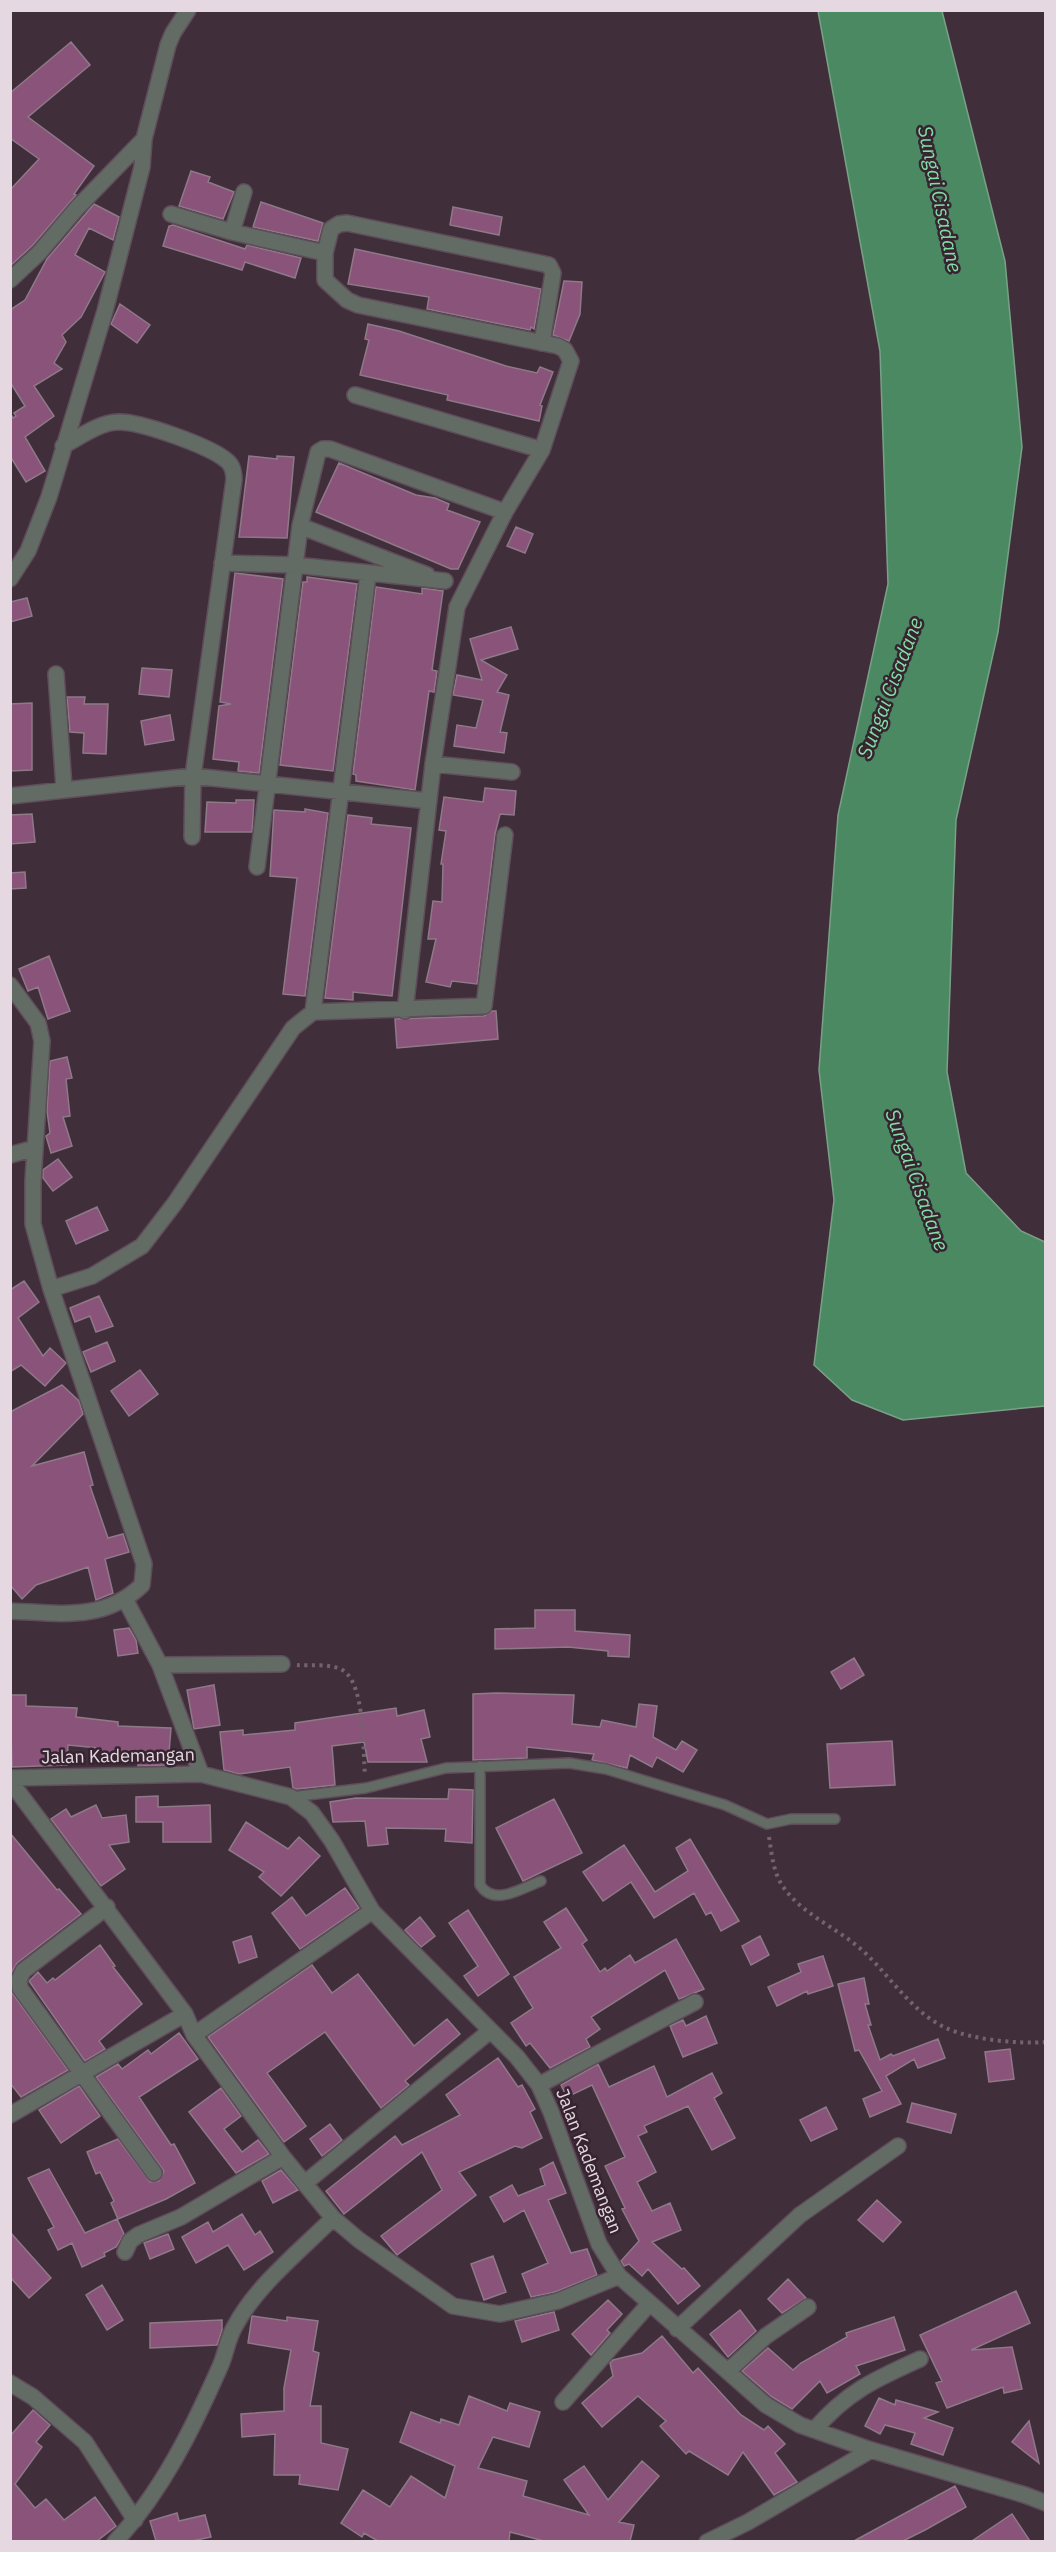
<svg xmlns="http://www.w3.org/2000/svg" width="1056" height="2552" font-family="'IBM Plex Sans',sans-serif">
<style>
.water{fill:#4b8962;stroke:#79a188;stroke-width:1.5}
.building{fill:#89537a;stroke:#8f7988;stroke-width:1.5}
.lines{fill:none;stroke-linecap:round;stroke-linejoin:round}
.lane-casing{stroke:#5f4d59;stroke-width:12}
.street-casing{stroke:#5f4d59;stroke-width:18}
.path{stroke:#74636f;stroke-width:4;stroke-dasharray:3 4.5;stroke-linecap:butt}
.lane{stroke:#626c65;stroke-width:9}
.street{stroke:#626c65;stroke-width:15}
.labels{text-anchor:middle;stroke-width:5;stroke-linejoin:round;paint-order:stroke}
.street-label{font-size:18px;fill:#e5d8e0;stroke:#362431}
.water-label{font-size:20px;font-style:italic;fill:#84dda4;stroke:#362431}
</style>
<rect width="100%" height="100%" fill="#412e3b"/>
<path class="water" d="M818,11H942L1005,261L1022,447L998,632L956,820L947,1072L966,1173L1021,1231L1045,1242V1406L903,1420L852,1400L814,1365L834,1200L819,1070L838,815L888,584L880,351Z"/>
<path class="building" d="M71,42L90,65L28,117L94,166L74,194L76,195L32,246L10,266V190L39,159L10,138V93Z
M191,171L210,177L208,182L234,192L223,219L179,206Z
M261,202L323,223L318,241L253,227Z
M94,204L119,217L113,240L89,228L75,255L105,272L81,317L62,335L66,342L54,363L62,369L34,386L54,416L25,437L45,471L26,482L10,456V413L13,418L16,416L14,413L25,406L10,382V310L25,300L47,259Z
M453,207L502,217L499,235L450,225Z
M173,225L245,249L247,245L301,258L295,278L245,262L242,270L163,246L169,226Z
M355,249L541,289L534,329L531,327L530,330L427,309L429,297L348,284Z
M564,281L582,282L580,314L569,341L553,335Z
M120,304L150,325L137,343L111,324Z
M368,324L399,331L506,366L537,373L540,367L553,372L540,405L542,406L539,421L447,400L448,395L360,375L369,340L365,339Z
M249,456L277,459V456L294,457L287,538L239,537Z
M339,463L416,495L435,498L449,504L447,510L480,522L458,569H451L316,512Z
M516,527L533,534L525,553L507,546Z
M235,573L283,579L259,773L238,771L239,762L213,759L219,706L231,704L220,702Z
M307,577L357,584L333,771L280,765L303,582H307Z
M376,587L422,594V588L443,591L432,670L437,671L434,692L429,691L415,790L356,781V775L353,774Z
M27,598L32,616L10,622V602Z
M511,627L518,649L481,660L507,675L497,692L509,695L500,732L507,733L504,753L454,746L457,725L476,728L483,700L453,695L457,675L482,680L470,639Z
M142,668L172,670L169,697L139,694Z
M67,697H85L84,704H108L106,754L83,753L84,733L70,732Z
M32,703V770L10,771V704Z
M170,715L174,740L145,745L141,721Z
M485,788L516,791L514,815L500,814L495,834L477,984L452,981L450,987L426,982L436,939H428L433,901L442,902L443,864H441L446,831L439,830L444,797L483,802Z
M236,800H254L252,832H205L207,802L236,803Z
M305,809L328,813L305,996L283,994L297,878L270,876L274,810L305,812Z
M32,814L35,842L10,844V815Z
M348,815L372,818L371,824L411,828L392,996L353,992V1000L325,998Z
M25,872L26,888L10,889V873Z
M49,956L70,1011L48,1019L38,987L28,991L19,969Z
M492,1011H496L498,1039L397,1048L395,1019L484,1016Z
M67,1057L72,1078L66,1079L70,1116L63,1117L72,1146L51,1153L46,1136L50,1133L47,1111L50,1061Z
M58,1159L72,1177L53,1191L43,1178V1170Z
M97,1207L108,1230L76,1244L66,1221Z
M24,1281L39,1302L18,1318L43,1356L50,1348L66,1363L45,1386L21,1365L10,1372V1290Z
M99,1296L113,1326L96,1332L90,1316L75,1322L70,1308Z
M107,1342L115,1361L91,1372L83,1352Z
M140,1370L158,1394L129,1416L111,1391Z
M62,1385L79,1401L83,1414L32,1466L84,1452L93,1485L90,1486L108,1538L123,1534L129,1552L105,1559L113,1593L96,1600L88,1567L36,1585L22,1599L10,1585V1412Z
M535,1610H575V1631L630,1635L629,1657L608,1656V1651L568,1647L495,1649V1629L535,1628Z
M129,1628L136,1640L138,1653L118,1656L114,1630Z
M854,1658L864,1675L841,1689L831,1672Z
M214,1685L220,1725L194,1729L187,1690Z
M496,1693L574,1695L572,1724L600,1727L602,1720L636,1727L639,1704L657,1706L653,1737L676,1750L682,1741L697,1750L683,1772L657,1757L652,1767L630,1755L627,1768L592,1760L594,1754L527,1747V1758L473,1760V1694Z
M10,1695H26V1706L77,1708L76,1717L118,1722V1726L171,1728L168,1765L138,1766L139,1755L98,1752V1748L68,1745L67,1765L12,1767Z
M396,1708L397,1716L424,1710L430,1737L421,1739L427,1762H368L364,1742L332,1746L335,1785L297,1789L293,1788L290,1767L239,1774L224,1770L220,1732L243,1730V1735L295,1730V1723Z
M892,1741L895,1785L830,1788L827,1744Z
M449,1789L473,1790L472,1843L445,1841L446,1829L386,1828L388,1844L368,1846L365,1821L333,1822L330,1802L356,1798L448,1799Z
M158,1796V1807L210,1805L211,1842H163V1822H136V1797Z
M554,1799L582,1853L523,1881L496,1828Z
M96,1805L102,1818L126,1815L129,1842L109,1845L125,1869L101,1886L51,1819L66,1809L71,1817Z
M246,1822L288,1849L299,1837L320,1856L281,1896L259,1877L264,1872L229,1850Z
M10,1833L57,1890L59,1889L81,1914L17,1963L10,1975Z
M690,1839L739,1921L721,1931L711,1912L706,1915L694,1893L654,1918L631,1882L603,1901L583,1872L624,1845L655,1892L688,1871L676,1848Z
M345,1888L359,1908L300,1949L272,1913L292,1897L306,1916Z
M566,1908L587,1940L582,1944L600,1972L605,1968L607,1971L630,1955L635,1963L676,1939L704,1989L679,1999L665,1970L591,2017L600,2029L586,2039L590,2047L550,2068L530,2043L526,2046L511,2023L533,2008L514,1977L561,1948L544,1922Z
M468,1910L509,1974L478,1996L464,1976L478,1966L449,1923Z
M420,1917L435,1936L421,1947L405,1930Z
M251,1936L257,1957L239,1963L233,1942Z
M760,1936L769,1955L751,1965L742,1946Z
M100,1945L115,1966L113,1967L142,2004L99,2041L105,2049L85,2061L29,1981L38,1972L47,1983L53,1978L55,1980Z
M823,1956L833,1986L808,1994L807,1991L777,2006L768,1987L801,1972L798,1964Z
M312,1965L332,1993L358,1974L414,2046L447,2019L460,2034L405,2081L409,2085L381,2108L325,2032L267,2073L306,2126L284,2142L208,2037Z
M864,1978L869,2004H865L871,2025H868L880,2060L891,2054L893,2056L938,2039L945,2058L918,2068L914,2059L886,2076L901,2104L870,2117L863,2099L882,2091L859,2050L855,2051L838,1984Z
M10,1990L68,2070L21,2097L10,2083Z
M706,2016L717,2043L683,2057L670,2026L683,2020L686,2026Z
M179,2033L198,2059L139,2097L171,2145L174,2144L195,2183L166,2199L118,2219L111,2203L114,2201L100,2172L96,2174L87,2152L118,2139L150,2182L159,2181L164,2171L96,2077L118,2064L122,2069L148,2050L151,2054Z
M1010,2049L1014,2079L989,2082L985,2052Z
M498,2058L518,2087L522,2085L535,2109L530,2112L542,2138L522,2148L515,2146L459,2172L476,2195L397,2255L381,2236L442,2190L422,2152L344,2214L326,2191L395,2136L402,2145L460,2115L446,2095Z
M598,2064L609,2087L654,2066L667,2097L712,2073L722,2093L714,2098L735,2138L712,2150L688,2106L644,2126L647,2132L638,2136L656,2172L637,2182L652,2211L670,2203L681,2230L652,2242L682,2269L684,2268L700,2286L678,2304L648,2269L642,2276L629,2264L624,2266L621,2261L639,2241L622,2209L625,2208L605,2166L625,2157L592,2085L567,2097L561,2085Z
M79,2086L100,2116L61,2143L39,2110Z
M221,2088L241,2116L224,2129L242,2152L258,2140L269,2154L236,2173L189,2112Z
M912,2103L956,2114L951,2133L907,2122Z
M826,2107L837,2129L811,2141L800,2120Z
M330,2124L342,2140L322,2156L310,2139Z
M553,2162L566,2193L548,2200L571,2253L587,2249L597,2275L555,2292L531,2297L522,2274L548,2263L524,2210L504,2222L490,2197L512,2185L518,2196L545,2185L540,2169Z
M49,2169L85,2233L117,2219L124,2234L116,2247L104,2253L105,2256L82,2267L72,2243L58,2250L48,2230L54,2227L28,2178Z
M281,2170L298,2190L273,2203L262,2181Z
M877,2200L901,2222L883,2242L858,2220Z
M242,2214L255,2235L260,2231L273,2252L244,2270L228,2245L196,2263L182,2237L208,2222L213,2232Z
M10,2232L51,2278L29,2298L10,2277Z
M168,2234L174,2249L150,2259L144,2243Z
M493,2256L506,2292L484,2300L471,2264Z
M788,2279L806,2298L782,2313L768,2299Z
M102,2285L123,2320L107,2330L86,2295Z
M1016,2291L1030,2323L971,2350L1012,2347L1022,2389L1004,2393L1003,2387L947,2408L936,2383L942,2381L920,2335Z
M608,2300L622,2314L607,2330L610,2333L591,2355L572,2334Z
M740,2310L756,2331L728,2357L710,2334Z
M554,2312L559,2330L522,2342L515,2321Z
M252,2316L287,2321V2317L318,2321L313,2351L319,2353L310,2406H321V2443L348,2449L338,2490L299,2484L300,2475H274L275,2434L242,2437L241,2414L284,2411V2388L291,2350L248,2343Z
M894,2317L905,2350L856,2366L860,2374L827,2393L820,2381L792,2409L772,2397L742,2371L768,2348L793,2370L801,2363L847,2337L846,2333Z
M222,2320V2330L217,2345L150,2348V2323Z
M662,2336L693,2373L698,2368L741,2415L764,2430L768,2426L785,2444L775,2453L797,2482L774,2495L743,2452L728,2475L689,2451L686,2454L660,2426L666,2421L638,2396L602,2427L582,2403L613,2376L610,2363L613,2360L642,2353Z
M469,2396L507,2411L510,2403L540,2412L529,2447L493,2437L478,2468L527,2481L523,2496L589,2515L564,2480L584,2466L608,2500L642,2461L659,2476L619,2522L634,2525L630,2541H544L510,2532L509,2541H378L364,2533L362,2537L341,2523L363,2490L390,2507L411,2476L445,2498L455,2466L400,2442L411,2412L440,2423L441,2419L459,2425Z
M879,2398L895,2405L896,2400L938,2412L924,2418L953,2428L943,2455L911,2444L915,2433L885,2425L880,2434L865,2426Z
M33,2410L50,2425L36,2442L42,2447L15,2484L35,2508L46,2499L64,2520L95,2497L116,2526L97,2541H10V2436Z
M1029,2421L1039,2463L1012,2442Z
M955,2486L966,2507L925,2530L903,2541H854Z
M177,2513L179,2521L205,2515L211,2537L192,2541H156L150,2521Z
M1012,2514L1030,2541H972Z"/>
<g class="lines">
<defs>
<path id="lane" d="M480,1766V1885C494,1907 522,1888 541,1881
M291,1797L366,1788L446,1768L569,1763L606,1769L725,1805L767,1824L791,1819H835"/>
<path id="street" d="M171,214L232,232L325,253
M232,232L244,192
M10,280L39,253L77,208L144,139
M355,395L542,450
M63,446C78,438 100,422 118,422C140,421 209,446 226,460C233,465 234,472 234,480L193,776L192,837
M300,526L427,575
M222,563L295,565L445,581
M10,579L28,551L49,497L105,311L142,167L144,139L168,45L173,33L188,10
M56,674L64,788
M433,764L512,772
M10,796L193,776L429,801
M257,867L300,526L318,452L323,449H330L505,512
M10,985L38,1023L42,1041L33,1181V1224L51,1289L144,1564L142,1585C104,1622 59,1613 10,1611
M405,1011L433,764L457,607L505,512L542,450L571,361L565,350L558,346L358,305L347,300L325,280V253L331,229L339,224L347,223L549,265L553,273L542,343
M313,1012L368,575
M10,1155L35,1148
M51,1289L92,1276L142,1246L175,1203L293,1028L313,1012L484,1006L505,835
M126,1601L160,1665
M201,1774L160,1665L282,1664
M10,1778L201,1774L291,1797L312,1813L332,1841L372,1911L517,2057L539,2085L551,2112L599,2244L619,2276L766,2405L800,2425L871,2450L1025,2495L1046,2503
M10,1781L185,2014L194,2035L283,2157L333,2218L359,2240L453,2306L500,2314L558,2301L619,2276
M107,1907L23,1971L19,1980L20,1988L154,2173
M194,2035L372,1911
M539,2085L695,2002
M10,2115L185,2014
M305,2183L490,2031
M125,2252L130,2241L138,2235L181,2217L283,2157
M677,2329L800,2215L898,2146
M728,2371L766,2336L808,2307
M10,2383L33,2397L85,2442L135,2520
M563,2402L649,2304
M814,2430C848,2391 874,2380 920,2359
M115,2542C161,2493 192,2430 219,2369C226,2355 227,2339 235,2326C256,2286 301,2250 333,2218
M707,2542L748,2522L871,2450"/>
</defs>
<use href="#lane" class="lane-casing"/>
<use href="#street" class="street-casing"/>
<path class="path" d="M297,1665C310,1666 332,1663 344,1671C365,1686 363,1750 365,1776
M769,1837C772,1855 773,1873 784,1888C802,1913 832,1926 856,1945C887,1970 909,2011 946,2028C973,2040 1017,2044 1046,2042"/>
<use href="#lane" class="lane"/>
<use href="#street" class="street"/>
</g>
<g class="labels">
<g class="street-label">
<text transform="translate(118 1756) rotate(-1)" y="6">Jalan Kademangan</text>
<text transform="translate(589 2161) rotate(69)" y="6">Jalan Kademangan</text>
</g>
<g class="water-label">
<text transform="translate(940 199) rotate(78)" y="7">Sungai Cisadane</text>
<text transform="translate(890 688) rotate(-69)" y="7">Sungai Cisadane</text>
<text transform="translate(917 1180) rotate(70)" y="7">Sungai Cisadane</text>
</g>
</g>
<rect width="1056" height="2552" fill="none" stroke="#e5d8e0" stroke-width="24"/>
</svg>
